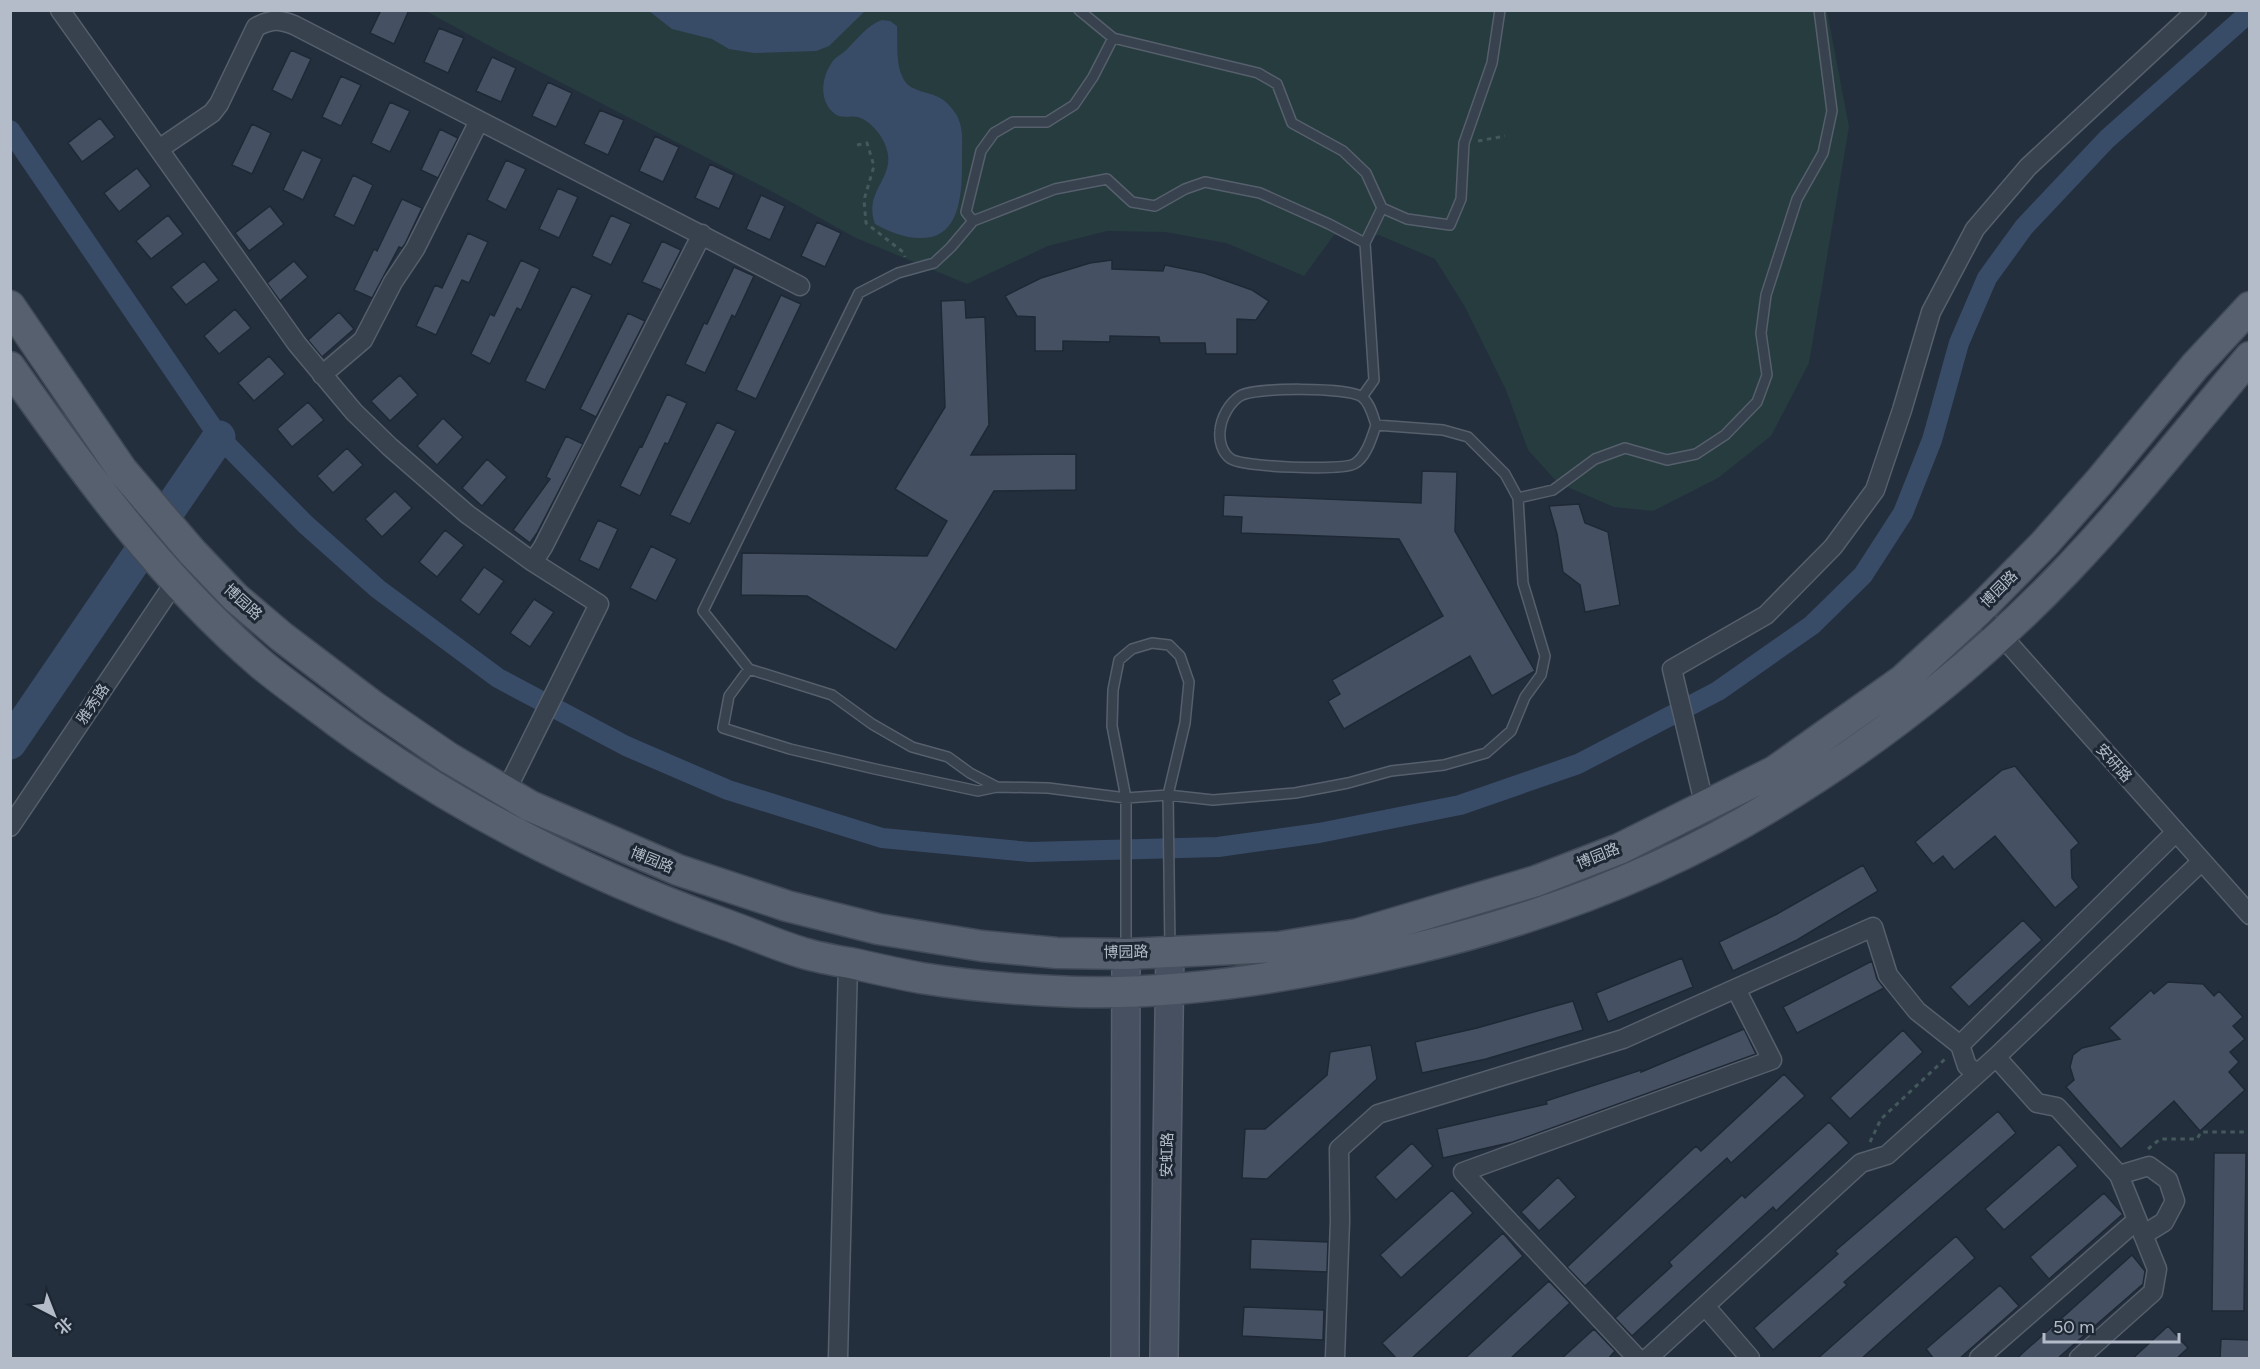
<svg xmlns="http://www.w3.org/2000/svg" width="2260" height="1369" font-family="Figtree,'Noto Sans SC',sans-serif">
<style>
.green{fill:#263c3f}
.water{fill:#394c67}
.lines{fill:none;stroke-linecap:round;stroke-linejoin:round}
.canal{stroke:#394c67;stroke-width:20}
.river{stroke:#394c67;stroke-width:33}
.building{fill:#455162;stroke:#1f2835;stroke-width:1.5}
.service-casing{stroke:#565f6c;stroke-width:12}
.minor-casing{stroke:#565f6c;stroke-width:21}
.secondary-casing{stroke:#565f6c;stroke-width:30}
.primary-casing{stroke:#414a57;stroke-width:33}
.path{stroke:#44595c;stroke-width:3;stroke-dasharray:4.5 4.5;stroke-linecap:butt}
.service{stroke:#38414e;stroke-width:9}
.minor{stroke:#38414e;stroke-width:18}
.secondary{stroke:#465061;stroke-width:27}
.primary{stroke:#56606e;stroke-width:30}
.labels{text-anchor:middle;stroke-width:6;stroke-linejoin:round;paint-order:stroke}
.street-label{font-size:15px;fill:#b4bcc9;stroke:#1d2633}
</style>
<rect width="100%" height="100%" fill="#242f3e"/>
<path class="green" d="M426,11H1827L1849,127L1809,363L1771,436L1718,478L1653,511L1614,507L1558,483L1528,450L1506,390L1465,307L1435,259L1379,235H1334L1304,276L1226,243L1165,232L1107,231L1048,246L967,284L856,238L773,192L486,44Z"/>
<path class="water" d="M649,11H865L829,46L816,51L754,53L729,49L712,39L672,29Z
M882,20L890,21L897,26C898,43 895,65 904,80C911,92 928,91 940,98C946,101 952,108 956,114C964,128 962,142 962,158C962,183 963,230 931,237C912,241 891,233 875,224C863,191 895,179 887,150C884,137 871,121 858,117C850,115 842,119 835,114C819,102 821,79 831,64C833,59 840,55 844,52C857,40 866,26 882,20Z"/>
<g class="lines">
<path class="canal" d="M10,130L219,437L305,524L378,589L498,678L626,746L728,790L882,838L1030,852L1218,847L1319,833L1460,805L1578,764L1718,691L1812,625L1863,575L1903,513L1932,440L1959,343L1987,278L2024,227L2107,139L2250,12"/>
<path class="river" d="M10,743L219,437"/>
</g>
<path class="building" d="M381,10H409L394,44L370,33Z
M439,28L464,38L448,73L424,62Z
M291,50L311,59L292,100L272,90Z
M492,57L516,68L501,102L476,91Z
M341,76L361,85L341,126L322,117Z
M548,82L572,93L556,127L532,116Z
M390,102L410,111L390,152L371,143Z
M600,110L624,120L608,155L584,144Z
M100,118L115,137L82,162L68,143Z
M252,124L271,133L252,174L232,165Z
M440,129L458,138L438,178L421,170Z
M655,136L679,147L663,182L639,171Z
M302,150L322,159L303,200L283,190Z
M506,160L526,169L506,210L487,200Z
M710,164L734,175L719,209L695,198Z
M137,168L151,186L119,212L104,193Z
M353,175L373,185L354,226L334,216Z
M558,188L578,197L559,238L539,229Z
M761,195L785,206L770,240L746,229Z
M402,199L422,208L405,244L402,248L399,247L372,298L354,290L374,249L377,251Z
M270,206L284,224L249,251L235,233Z
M168,215L183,234L151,259L136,241Z
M611,215L631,224L611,265L592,256Z
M817,222L841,233L825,267L801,256Z
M468,233L488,242L469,283L462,280L436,335L416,326L435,285L442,288Z
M662,241L681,250L661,290L642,282Z
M521,260L540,269L521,310L517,308L490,364L471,354L490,314L494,316Z
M1112,260V269L1163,271L1165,265L1204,273L1252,290L1269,301L1256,320L1237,319V354H1206L1205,343H1160L1159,337L1110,336V342L1063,341V351H1035V317L1017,316L1005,296L1041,278L1090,263Z
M204,261L219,280L186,305L171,287Z
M294,261L308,277L280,301L267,283Z
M734,267L754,276L735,317L732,315L705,373L685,364L704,323L707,324Z
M572,286L592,295L545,390L525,381Z
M781,295L801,304L756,399L736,390Z
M965,300L966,318L985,317L989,425L971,455L1076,454V490L994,491L896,650L807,596L741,595L742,553L927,556L947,521L895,489L945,407L941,301Z
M235,309L251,328L219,354L204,336Z
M339,312L354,329L322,357L308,340Z
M628,313L645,321L596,417L580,409Z
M269,356L285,374L254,401L238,383Z
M400,375L418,395L390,421L371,401Z
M667,394L687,403L668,444L665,443L640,496L620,486L640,446L642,447Z
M308,402L324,420L292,447L277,429Z
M443,418L463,437L437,465L417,446Z
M717,422L736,431L690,524L670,515Z
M566,436L583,444L537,533L530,543L513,530L550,479L546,477Z
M347,448L363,465L333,493L317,476Z
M487,459L507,477L482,506L462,488Z
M1422,471L1457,472L1455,531L1535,671L1492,696L1470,656L1344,729L1328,701L1340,694L1332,680L1443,616L1399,539L1241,533L1242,517L1223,516L1224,495L1421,503Z
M395,491L412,508L382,537L365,519Z
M1579,504L1585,523L1608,532L1620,605L1585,612L1580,585L1563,572L1557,534L1549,506Z
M598,520L618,529L599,570L579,560Z
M445,530L464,545L437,577L419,562Z
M651,546L677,559L656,601L630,588Z
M484,567L504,581L479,615L460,600Z
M534,599L554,612L530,647L510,633Z
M2015,766L2079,843L2071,850L2072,878L2079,887L2055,908L1995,836L1954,870L1943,856L1933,864L1915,842L2002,770Z
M1863,865L1878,891L1797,940L1733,971L1719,942L1777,914Z
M2023,920L2042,940L1969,1007L1950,987Z
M1682,958L1693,987L1608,1022L1596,993Z
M1872,961L1877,979L1884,988L1797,1033L1783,1007Z
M2168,982L2203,984L2214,996L2219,991L2243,1017L2233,1026L2245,1039L2230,1052L2239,1062L2229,1072L2245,1090L2200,1131L2174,1101L2121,1149L2066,1087L2074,1080L2070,1067L2073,1055L2082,1048L2120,1039L2109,1028L2151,990L2154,994Z
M1573,1001L1583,1030L1486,1059L1422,1073L1415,1042L1477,1028Z
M1744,1029L1756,1054L1513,1142L1443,1158L1437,1129L1547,1104L1546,1101L1641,1070V1072Z
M1903,1030L1923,1052L1850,1119L1830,1098Z
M1371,1045L1377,1079L1267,1179L1242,1178L1245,1129H1265L1327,1075L1330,1052Z
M1784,1074L1805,1096L1731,1163L1727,1158L1585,1286L1567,1267L1696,1146L1701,1151Z
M1998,1111L2016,1133L1844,1282L1847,1285L1773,1350L1754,1328L1838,1254L1835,1251Z
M1829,1122L1849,1143L1776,1211L1773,1207L1632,1336L1615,1318L1672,1266L1669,1262L1742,1195L1745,1198Z
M1412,1143L1433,1166L1396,1200L1375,1177Z
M2059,1144L2078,1166L2004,1230L1985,1209Z
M2214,1153H2246L2244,1311H2212Z
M1558,1177L1576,1197L1539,1231L1521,1212Z
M1452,1190L1473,1213L1401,1278L1380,1255Z
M2104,1193L2123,1214L2049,1279L2030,1257Z
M1503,1233L1523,1256L1411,1359H1397L1382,1343Z
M1956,1236L1975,1258L1889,1334L1861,1359H1817Z
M1251,1239L1328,1242L1327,1272L1250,1269Z
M2132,1255L2145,1271L2143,1284L2057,1359H2016Z
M1549,1281L1570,1303L1510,1359H1464Z
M2000,1285L2019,1306L1959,1359H1934L1926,1349Z
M1244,1307L1324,1310L1323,1340L1242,1336Z
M2168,1326L2188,1348L2176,1359H2132Z
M1594,1329L1615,1351L1608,1359H1561Z
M2221,1339L2250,1340V1359H2220Z"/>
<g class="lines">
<defs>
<path id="service" d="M1079,10L1113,38L1258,73L1277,84L1292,123L1343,151L1366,173L1382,208L1407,219L1450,225L1461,199L1464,143L1492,63L1500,10
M973,221L966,212L981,151L994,133L1013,122H1047L1074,105L1093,77L1113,38
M1365,243L1382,208
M1518,498L1553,490L1595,459L1625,448L1667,460L1696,454L1725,435L1757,402L1767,375L1761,333L1766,295L1797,199L1823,153L1832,111L1819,10
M749,669L729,696L723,728L790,749L875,769L978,791L997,787L1048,788L1126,798L1168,795L1213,800L1295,793L1348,783L1391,771L1444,765L1486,753L1511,731L1525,697L1541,675L1545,656L1523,583L1518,498L1505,474L1468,437L1443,430L1376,425C1373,416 1370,403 1362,397C1349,387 1253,387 1240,396C1229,403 1221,418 1220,431C1219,441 1222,453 1231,459C1244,467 1340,471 1354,464C1366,458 1372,437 1376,425
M997,787L970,773L948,757L912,747L872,724L832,695L749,669L703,611L859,293L898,273L934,263L951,247L973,221L1055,189L1107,179L1132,202L1155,206L1185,189L1205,182L1260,193L1329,224L1365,243L1374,380L1362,397
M1126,950V798L1112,726L1113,690L1119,660L1132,649L1152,643L1169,645L1180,656L1189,682L1185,723L1168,795L1170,948"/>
<path id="minor" d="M60,10L297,344L354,412L390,447L467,514L533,562L599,604L506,791
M159,149L212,113L219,104L256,27C271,19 279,19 294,25L800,286
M322,375L363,340L393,282L415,249L479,121
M533,562L543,547L702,234
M1977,612L2001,635L2250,915
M1705,807L1672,669L1766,615L1833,547L1875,490L1902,410L1931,312L1975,229L2028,167L2197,10
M10,827L175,582
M1996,1057L2037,1103L2057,1107L2119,1175L2157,1269L2153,1292L2079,1358
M1978,1073L1967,1066L1960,1045L2176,832
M2119,1175L2149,1166L2168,1180L2175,1201L2164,1222L2143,1235
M1705,1306L1750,1358
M838,1358L848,963
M1335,1358L1340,1221L1339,1149L1378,1114L1623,1039L1873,927L1888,975L1917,1011L1960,1045
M1637,1358L1463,1172L1772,1060L1736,989
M1648,1358L1861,1163L1887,1155L1996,1057L2202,861
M1979,1358L2137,1220"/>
<path id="secondary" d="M1125,1358L1126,954
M1164,1358L1170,951"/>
<path id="primary" d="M10,306L122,470L192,552L235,597L282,637L373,706L449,758L530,806L678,870L787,906L878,929L982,946L1057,953L1126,954L1279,947L1358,934L1536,881L1619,849L1775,771L1903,680L1977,612L2044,544L2099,482L2195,366L2250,307
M10,367C85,474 162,579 261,664C285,684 311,702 336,721C456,809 587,875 727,925C752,934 777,945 803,953C820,958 838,961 855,964C877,969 899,974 921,978C964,985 1010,989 1054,991C1170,998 1300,976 1413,949C1539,919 1662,873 1773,805C1880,740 1979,662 2066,571C2131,503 2189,429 2250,357"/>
</defs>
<use href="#service" class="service-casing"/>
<use href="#minor" class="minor-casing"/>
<use href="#secondary" class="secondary-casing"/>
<use href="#primary" class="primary-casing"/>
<path class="path" d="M1478,141L1505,136
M857,145L867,143L874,166L864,200L866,223L903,252L905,257
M1870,1142L1881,1119L1945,1059
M2148,1149L2160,1139H2197L2201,1132H2250"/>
<use href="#service" class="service"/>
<use href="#minor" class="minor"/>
<use href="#secondary" class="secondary"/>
<use href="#primary" class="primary"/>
</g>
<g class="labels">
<g class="street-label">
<text transform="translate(1999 589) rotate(-45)" y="5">博园路</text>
<text transform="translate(243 602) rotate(42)" y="5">博园路</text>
<text transform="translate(93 704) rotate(-56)" y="5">雅秀路</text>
<text transform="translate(2114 763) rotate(48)" y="5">安研路</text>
<text transform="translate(1598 856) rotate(-22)" y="5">博园路</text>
<text transform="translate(652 860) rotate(22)" y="5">博园路</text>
<text transform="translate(1126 952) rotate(-1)" y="5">博园路</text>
<text transform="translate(1167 1155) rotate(-89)" y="5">安虹路</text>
</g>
</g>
<rect width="2260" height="1369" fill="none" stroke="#b4bcc9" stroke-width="24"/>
<g transform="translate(54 1315) rotate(138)" stroke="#1d2633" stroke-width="4.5" paint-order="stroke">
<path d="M0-4.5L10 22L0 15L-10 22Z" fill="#b4bcc9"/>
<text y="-9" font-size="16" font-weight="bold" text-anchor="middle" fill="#b4bcc9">北</text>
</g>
<path d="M2044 1333v9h135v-9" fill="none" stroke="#b4bcc9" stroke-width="3"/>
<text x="2053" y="1333" font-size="18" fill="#b4bcc9" stroke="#1d2633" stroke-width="4.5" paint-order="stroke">50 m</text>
</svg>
